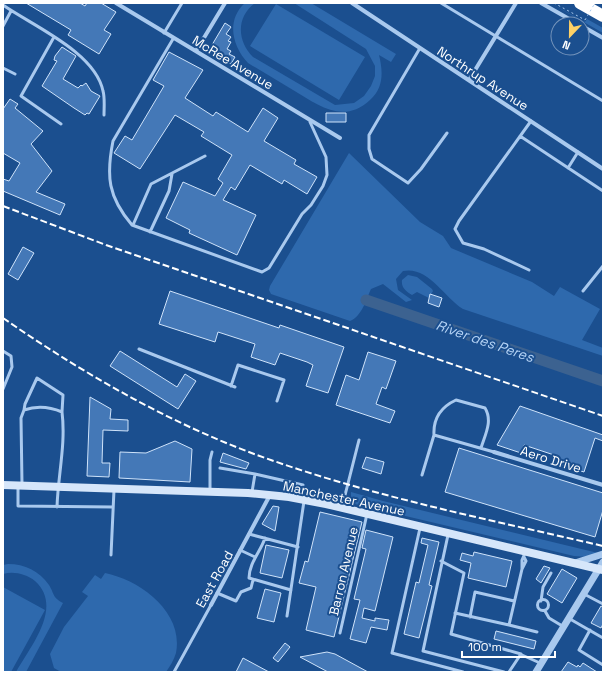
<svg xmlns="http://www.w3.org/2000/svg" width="606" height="675" font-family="'Space Grotesk',sans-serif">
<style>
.green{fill:#2e69ad}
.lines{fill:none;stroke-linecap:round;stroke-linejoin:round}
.river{stroke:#3c6290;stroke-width:11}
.building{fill:#4478b7;stroke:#cfe3fa}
.path{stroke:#a9c9ee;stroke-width:1;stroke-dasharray:2 3;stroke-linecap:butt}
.service{stroke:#a9c9ee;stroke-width:3}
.minor{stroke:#a9c9ee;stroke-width:4}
.tertiary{stroke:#a9c9ee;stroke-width:7}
.secondary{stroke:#d6e6fa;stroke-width:8}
.motorway{stroke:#fff;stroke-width:12}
.rail{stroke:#fff;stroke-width:2;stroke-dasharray:7 3;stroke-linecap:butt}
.path-bridge{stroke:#a9c9ee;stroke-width:1;stroke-dasharray:2 3;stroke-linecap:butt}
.labels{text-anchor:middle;stroke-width:4;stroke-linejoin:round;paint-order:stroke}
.street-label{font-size:13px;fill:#fff;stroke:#1b4f8f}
.water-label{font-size:14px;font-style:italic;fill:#b5d3f5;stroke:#1b4f8f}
</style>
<rect width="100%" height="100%" fill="#1b4f8f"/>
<path class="green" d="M245,3H255C236,17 237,41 253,57L335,105L354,103L364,96L371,86L375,76V66L366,49L294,3H311L396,54L391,62L379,55C383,71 384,88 370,100C343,125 318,105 293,90C278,81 263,72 248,63C232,46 226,20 245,3Z
M550,3L585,22L587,19L603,28V33Z
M276,4L365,57L339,100L250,46Z
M349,153L420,222L443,236L451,248L532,282L554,296L560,287L600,309L582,340L603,348V356L463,309C443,296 428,266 403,271L396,279L398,290L412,300L406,302L383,284L371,289C366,300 362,316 350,321L271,294L269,290L270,286Z
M408,275L417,277L432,289L433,291L429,298L417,292L412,295C406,291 401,288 402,280Z
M351,492L383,501L598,553L587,557L574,556L355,504L351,499Z
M8,564C25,564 39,571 49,585C55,595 52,597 63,603L26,672H16C30,647 64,607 35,581C26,574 14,571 3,574V565Z
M105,573C140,580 184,612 176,653C174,660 170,666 166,672H61L54,668L50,654L64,627L88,596L82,592L95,575L101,579Z
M3,587L45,610L11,672H3Z"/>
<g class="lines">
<path class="river" d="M366,300L603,381"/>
</g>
<path class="building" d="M26,3H80L85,6L87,3H101L116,12L104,30L111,34L99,54L68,35L71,30Z
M225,23L231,27L226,34L231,37L228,41L231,42L227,49L231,51L229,54L235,57L231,64L209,50Z
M62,47L76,56L63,79L78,88L81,85L82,86L86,83L91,91L100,96L89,114L87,113L85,115L74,108L42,86L57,61L54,60L55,56Z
M169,52L203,70L185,98L213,116L216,112L248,132L263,108L278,118L264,141L296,160L294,164L317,177L307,194L284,180L282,184L250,165L235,190L231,187L223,200L256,215L237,255L189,233L190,230L166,218L183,182L215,196L223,183L218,179L232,155L201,136L204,132L175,115L140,169L114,153L125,136L132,140L164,86L153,80Z
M10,99L18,104L15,108L43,131L31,144L52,171L36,192L65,204L60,215L3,191V179L9,181L20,163L3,153V109Z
M326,113H346V122H326Z
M23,247L34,253L18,280L8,274Z
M170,291L279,328L280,325L344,347L328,393L306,386L313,365L307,362L280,353L275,365L251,357L255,344L218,332L215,342L159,324Z
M430,294L442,298L439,307L428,303Z
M120,351L177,387L185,374L196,381L178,409L110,366Z
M368,352L396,361L386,389L382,387L376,404L395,411L390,423L336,405L346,375L359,380Z
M90,397L111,409L110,419L128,420V431L103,430L102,463H110L109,477L87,476Z
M520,406L603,435V441L595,438L584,472L558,464L556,461L557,456L524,445L521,453L497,445Z
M175,441L192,449L190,482L119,478L120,452L146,453Z
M459,448L603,493V510L595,537L445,492Z
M223,453L249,463L246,469L220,462Z
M366,457L384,462L381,474L362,468Z
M273,506L279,507L275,531L262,524Z
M320,512L362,522L334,637L306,630L316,587L299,583L305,561L308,562Z
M366,530L393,537L375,611L364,608L362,618L375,621V618L389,620L387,630L371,627L366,643L350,639L360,600L354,599L366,549L362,548Z
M422,538L439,542L429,585L432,586L419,638L404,634L416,582L419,583L428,545L421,543Z
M266,545L289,550L282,578L260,573Z
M474,552L512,561L506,587L468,578L471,563L460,560L462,553L473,556Z
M544,566L550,568L541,583L536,579Z
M562,569L577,578L562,603L547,594Z
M265,589L281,593L274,622L257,618Z
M601,606L603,607V624L601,628L591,623Z
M496,631L536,641L534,649L494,639Z
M285,643L290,647L278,662L273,658Z
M327,652L335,654L368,672H328L300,657Z
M243,658L269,672H236Z
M568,662L577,667L578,665L580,667L583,663L597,672H561Z"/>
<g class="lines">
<path class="path" d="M554,3L585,20"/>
<path class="service" d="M441,3L603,101
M3,5C33,26 95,52 103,91C105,98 104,107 104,115
M3,26L11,11
M164,33L182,3
M54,37L21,96L61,124
M173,39L113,141C106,176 108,197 132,225L262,272L269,268L302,214L311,205L323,186L327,175L326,157L310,122
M420,48L369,135V149L372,159L408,183L421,169L447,133
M3,68L15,74
M520,136L603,191
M568,168L578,152
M133,225L151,184L205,156
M150,232L169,191L172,174
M529,270L484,249L463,243L455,229L459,221L531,121
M583,291L603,266
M139,349L235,387
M3,351L11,356L12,367L3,389
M231,386L238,365L284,380L277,401
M24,410L25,404L37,378L63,395L62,412
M434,435C433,418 441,407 456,400L485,408C493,421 485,435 481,448
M220,468L255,474L252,492
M255,474L303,485
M422,475L434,435L494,452
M22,484L21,418L24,410C36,406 50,407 62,412C66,444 58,475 57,507
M18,486V506L113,507
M210,490V460L212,452
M342,507L359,440
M420,528L392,653L463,672
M249,534L298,547
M448,535L423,651L504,672
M265,538C261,551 249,563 249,578L291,590
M240,550L255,557
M111,555L114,490
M524,557L526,561L522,569V560L525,553
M441,561L464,573L451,634L521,654L509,672
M522,569L509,625L537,632
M217,593L236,601L241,592L251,588L253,580
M584,594L603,604
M537.5 605a5.5 5.5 0 1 1 11 0a5.5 5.5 0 1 1-11 0Z
M541,601L543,587L551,573
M545,611L549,618L564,627
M455,613L509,625
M287,616L304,501
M470,617L475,592L514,601
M570,619L603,638
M590,630L579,650L603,665
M340,633L367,514
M522,655L540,663
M174,672L211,605"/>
<path class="minor" d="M116,3L340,138
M352,3L603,169
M541,3L578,24
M582,26L603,38
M196,51L225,3
M469,80L516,3
M494,452L603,485
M211,605L270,495"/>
<path class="tertiary" d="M575,563L603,554
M536,672L603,562"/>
<path class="secondary" d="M3,485L248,493L289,497L326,504L603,570"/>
<path class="motorway" d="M580,3L603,16"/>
<path class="rail" d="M3,206L106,245L603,416
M3,318C81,372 167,422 257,455C369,496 487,519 603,546"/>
<path class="path-bridge" d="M585,20L595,3"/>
</g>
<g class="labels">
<g class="street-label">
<text transform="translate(233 62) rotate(31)" y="5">McRee Avenue</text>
<text transform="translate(483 78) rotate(33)" y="5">Northrup Avenue</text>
<text transform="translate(551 459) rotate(17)" y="5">Aero Drive</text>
<text transform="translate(344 498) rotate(12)" y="5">Manchester Avenue</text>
<text transform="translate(343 571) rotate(-77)" y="5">Barron Avenue</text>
<text transform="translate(214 579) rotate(-61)" y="5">East Road</text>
</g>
<g class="water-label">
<text transform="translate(485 341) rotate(19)" y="5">River des Peres</text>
</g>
</g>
<rect width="606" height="675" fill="none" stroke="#ffffff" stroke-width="8"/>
<g transform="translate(570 36) rotate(202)"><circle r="19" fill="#1b4f8f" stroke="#7695bc"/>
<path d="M0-3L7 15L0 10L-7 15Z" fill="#ffd166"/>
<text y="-6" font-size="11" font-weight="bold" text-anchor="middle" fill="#ffffff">N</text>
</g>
<path d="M462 651v6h93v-6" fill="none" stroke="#ffffff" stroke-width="2"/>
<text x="468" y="651" font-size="12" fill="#ffffff" stroke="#1b4f8f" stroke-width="3" paint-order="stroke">100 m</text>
</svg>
